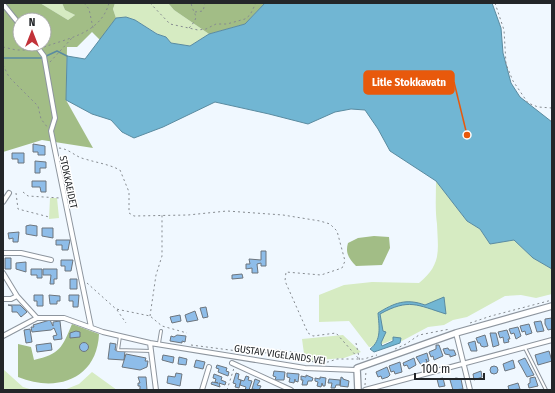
<svg xmlns="http://www.w3.org/2000/svg" width="555" height="393" font-family="'Fira Sans Condensed',sans-serif">
<style>
.green{fill:#d6ebc2}
.forest{fill:#a2bd86;fill-rule:evenodd}
.water{fill:#71b6d3;stroke:#5a8ba0}
.lines{fill:none;stroke-linecap:round;stroke-linejoin:round}
.stream{stroke:#5a8ba0;stroke-width:1.5}
.building{fill:#8ebde9;stroke:#6d757d}
.service-casing{stroke:#8d959e;stroke-width:4}
.minor-casing{stroke:#8d959e;stroke-width:6}
.secondary-casing{stroke:#8d959e;stroke-width:8}
.path{stroke:#868b90;stroke-width:1;stroke-dasharray:2 3;stroke-linecap:butt}
.service{stroke:#fff;stroke-width:2}
.minor{stroke:#fff;stroke-width:4}
.secondary{stroke:#fff;stroke-width:5.5}
.labels{text-anchor:middle;stroke-width:3;stroke-linejoin:round;paint-order:stroke}
.street-label{font-size:10px;fill:#232629;stroke:#fff}
.leader{fill:none;stroke:#e8590c;stroke-width:1.5}
.callout-dot{fill:#e8590c;stroke:#fff;stroke-width:1.5}
.callout{fill:#e8590c;stroke:#e8590c;stroke-width:1.5}
.callout-label{font-size:11px;text-anchor:middle;font-weight:bold;fill:#fff}
</style>
<rect width="100%" height="100%" fill="#f0f8ff"/>
<path class="green" d="M40,3H62L65,10L75,15L68,20Z
M115,3H168L174,10L209,34L190,46L171,43L166,37L158,34L135,20L126,17L116,18L113,9Z
M436,181L467,221L480,229L490,244L514,240L533,258L552,269V294L536,298L521,295L505,296L467,317L453,320L444,325L428,327L400,342L397,337C388,343 380,345 369,347L349,321L319,322V295L344,285L372,282L419,283C442,264 438,251 437,224C435,210 436,195 436,181Z
M50,198H57L59,218L49,219Z
M343,335L361,352L344,358L305,361L302,339Z
M3,369L23,387L33,390H3Z
M92,372L117,390H64L79,384Z"/>
<path class="forest" d="M3,3H40L68,20L75,15L65,10L62,3H115L113,9L116,18L100,40L92,32L77,47H67L66,100L93,148L42,140L3,152ZM20,20H44V44H20Z
M168,3H265L245,24L209,34L174,10Z
M374,236L389,237L390,248L382,265L356,266C349,259 345,253 348,243L358,238Z
M72,324L99,334C97,379 57,393 18,377V344L31,347L34,360C60,354 62,348 72,324Z"/>
<path class="water" d="M265,3H492L501,28L503,53L511,83L520,97L552,122V269L533,258L514,240L490,244L480,229L467,221L436,181L390,151L378,129L365,110L351,109L335,112L308,124L269,114L215,102L163,127L134,138L122,132L111,120L92,114L66,100L67,56L85,59L116,18L126,17L135,20L157,34L166,37L171,43L190,46L209,34L245,24Z
M444,297L446,314C417,305 409,298 380,314L383,331L386,332L381,343L382,346L393,341V337L401,338L400,343L374,352L370,349C382,340 379,327 378,313C394,303 406,298 425,305Z"/>
<g class="lines">
<path class="stream" d="M3,58H42L57,51L67,56"/>
</g>
<path class="building" d="M33,144L45,146V155H38V152H33Z
M12,153H24V163H18V159H12Z
M35,161L46,162V168H40V173H35Z
M32,181H46V192H41L40,187H32Z
M30,225L37,226V236L26,234V226Z
M42,228H53V238L42,236Z
M19,232L18,242H13V238L9,239L8,233Z
M56,240H70L68,250H62V245H56Z
M261,251H266V266H261V263L257,264L258,273H252V268L246,269V264H250L249,259L261,260Z
M5,258H11V269H5Z
M61,260H73L71,271H65V266H61Z
M26,262V272L16,269V263Z
M31,269H42V278H37V275H31Z
M43,269H57V279H54V284H50L51,275H43Z
M242,274L243,278L232,279V275Z
M70,279H77V289H70Z
M34,295H43V306H37V301H34Z
M49,295L60,296V301H57V304H50Z
M69,295H79L78,307H73V301H69Z
M8,305H20L27,312L21,317L17,312H12V306Z
M206,307L208,317L203,318L200,308Z
M195,311L198,320L187,322L185,315Z
M180,315L181,321L172,323L170,317Z
M552,318V329L548,330L545,324V319Z
M50,320L53,326V322L60,321L62,339L54,340L53,336L57,335L54,328L51,330L32,332L31,327H34L33,325Z
M541,321L544,331L537,332L534,322Z
M529,324L532,333L526,335L525,331L522,332L520,326Z
M518,327L521,336L516,339L514,333L511,334L509,329Z
M30,329L32,342L26,343L24,330Z
M507,330L510,339H508L509,342L504,343L503,337L500,338L498,332Z
M76,331L80,332V337L70,338V333Z
M490,333H496L499,345L493,347Z
M177,335L186,336L185,342L182,341V343L170,341L171,336L174,337Z
M485,335L488,346L484,347L481,346L480,343H478L476,338Z
M475,341L477,351H471L468,343Z
M79.5 347a4.5 4.5 0 1 1 9 0a4.5 4.5 0 1 1-9 0Z
M51,343L52,350L37,352L36,345Z
M110,343L116,344L115,350L125,351L124,360L108,359Z
M436,345H439L443,356L434,360L433,356L431,357L429,352L436,349Z
M448,348L449,350H454L456,355L450,357V355L445,354L443,349Z
M549,351L552,361L538,365L535,355Z
M427,353L429,361L427,362L426,359L427,362L421,365L416,357Z
M126,354L146,358L145,361H148L147,367L140,370L122,367Z
M163,355L174,357L173,363L162,360Z
M179,357L187,359L186,365L178,364Z
M414,358L416,365L409,369L407,365L404,366L403,363Z
M525,358L534,375L527,377L521,366L518,361Z
M196,360L205,362L203,369L194,367Z
M513,360L515,368L505,371L503,364Z
M400,362L402,372L395,374L394,371L391,372L389,366Z
M217,365L227,368L226,371L229,372L228,376L218,372L219,369L216,368Z
M490 370a4 4 0 1 1 8 0a4 4 0 1 1-8 0Z
M387,367L390,375L388,377L382,379L381,376L378,377L376,372Z
M274,371L285,372L284,380H275L276,377L273,376Z
M481,371L482,377L474,380L473,374Z
M176,373L182,374L180,386L167,383L168,376L175,377Z
M236,373L239,374L238,379L241,380L239,388L235,387L236,384L233,383Z
M287,373L299,374L298,382L295,381V379L294,383L289,382L290,378L287,377Z
M214,374L222,377L221,380L226,382L225,385L219,383L220,387L211,384L212,382L218,383L215,382L216,379L213,378Z
M306,375L313,378L312,381H308L307,385H302L303,380H301V376L306,377Z
M246,376L249,377L248,380L252,381L249,390H245L246,387L240,385L241,380L244,381Z
M138,377H146L147,390H138L140,389V386H138V383H140Z
M320,377L326,378L325,386H323L322,383L321,387L317,386L318,382L315,381V378L320,379Z
M341,377L343,378V379L349,381L348,387L340,386Z
M535,377L538,386L529,388L528,384L530,383V378Z
M443,378L445,386L439,387L437,379Z
M456,378L461,379L463,389L453,390L450,380Z
M255,379L260,381L257,385L261,386L259,390L252,389Z
M329,379L340,380V385H336L335,388H331L332,383H328Z
M518,383L520,389L509,390L508,386Z"/>
<g class="lines">
<defs>
<path id="service" d="M120,336L118,350L151,351
M159,343L161,331
M525,348L546,390"/>
<path id="minor" d="M3,4L20,25
M35,44L44,56L55,118L51,131L91,327
M3,202L9,193
M3,253H21L51,260
M3,273L17,296L37,318
M3,299H11L17,296
M456,333L470,390
M3,336L37,318H64L103,332L150,343L305,368L356,370
M150,343L156,390
M232,363L291,390
M202,390L209,367
M365,390L552,340"/>
<path id="secondary" d="M358,390L357,368L456,333L552,306"/>
</defs>
<use href="#service" class="service-casing"/>
<use href="#minor" class="minor-casing"/>
<use href="#secondary" class="secondary-casing"/>
<path class="path" d="M84,3L89,9L93,28
M150,3L170,24L198,30L206,29L216,24H227L245,19L250,15L256,3
M495,3L504,30L506,64L513,81L528,103L538,107L552,108
M195,12L203,11L205,3
M189,28C201,15 194,17 191,3
M3,47L16,50H33
M44,47C69,38 101,33 109,3
M50,62L72,38
M3,65L9,77L38,106L41,119L48,128
M59,148C70,149 75,157 85,159C98,163 108,164 120,170L129,192V213L134,216L188,215L227,211L283,215L320,221L330,224L337,231L345,261L342,268L321,275L286,272L285,281L308,333L313,336L336,333L359,359
M23,192L28,196L60,198
M16,193L18,209L49,217
M87,283L116,309L150,316L162,326L187,333
M117,310L126,323
M150,316L156,275L162,256V215
M470,323L491,316L552,300
M356,343L360,362
M191,345L261,354L277,350L295,352L306,360L314,362H328L337,359H364L377,355
M395,349L406,344L419,335L450,329
M365,385L366,371
M227,390L234,368"/>
<use href="#service" class="service"/>
<use href="#minor" class="minor"/>
<use href="#secondary" class="secondary"/>
</g>
<g class="labels">
<g class="street-label">
<text transform="translate(69 182) rotate(78)" y="4">STOKKAEIDET</text>
<text transform="translate(280 354) rotate(8)" y="4">GUSTAV VIGELANDS VEI</text>
</g>
</g>
<path class="leader" d="M467 135L454 82"/>
<circle class="callout-dot" cx="467" cy="135" r="4"/>
<rect class="callout" x="364" y="71" width="90" height="23" rx="4"/>
<g class="callout-label">
<text x="409" y="86">Litle Stokkavatn</text>
</g>
<rect width="555" height="393" fill="none" stroke="#232629" stroke-width="8"/>
<g transform="translate(32 32)"><circle r="19" fill="#ffffff" stroke="#a7a8a9"/>
<path d="M0-3L7 15L0 10L-7 15Z" fill="#c23239"/>
<text y="-6" font-size="11" font-weight="bold" text-anchor="middle" fill="#232629">N</text>
</g>
<path d="M415 373v6h69v-6" fill="none" stroke="#232629" stroke-width="2"/>
<text x="421" y="373" font-size="12" fill="#232629" stroke="#ffffff" stroke-width="3" paint-order="stroke">100 m</text>
</svg>
